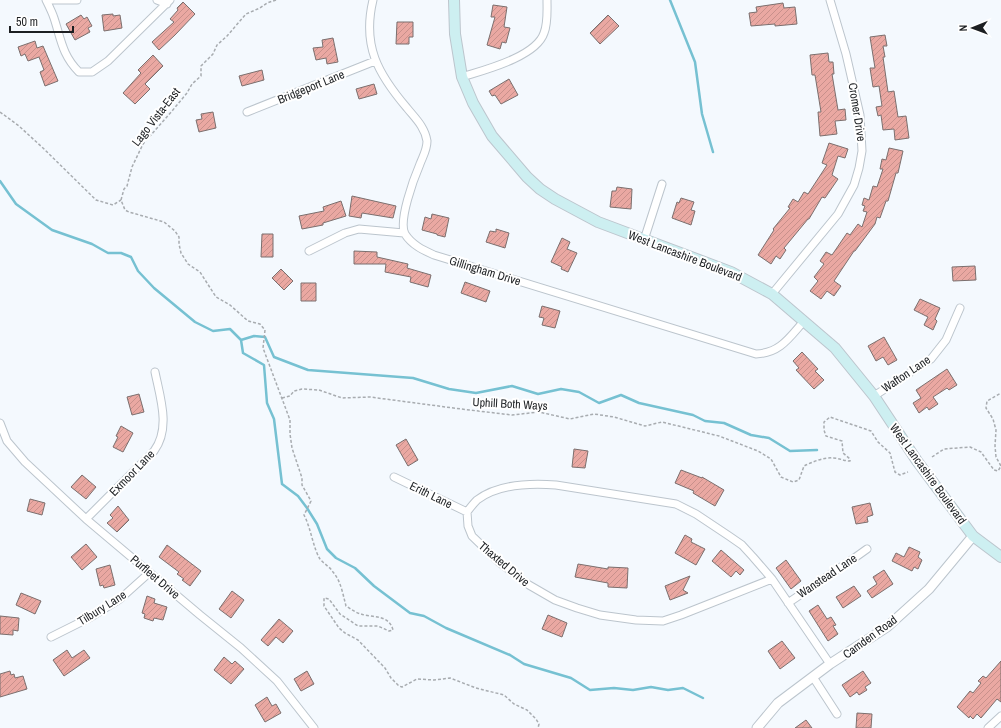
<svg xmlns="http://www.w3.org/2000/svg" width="1001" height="728" font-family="'Archivo Narrow',sans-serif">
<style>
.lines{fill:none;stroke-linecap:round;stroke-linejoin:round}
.stream{stroke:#76c1d2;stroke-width:2.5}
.building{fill:url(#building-hatch);stroke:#7b6f6e}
.minor-casing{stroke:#bcc5cd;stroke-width:9}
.tertiary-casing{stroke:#bcc5cd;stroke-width:11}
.secondary-casing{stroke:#bcc5cd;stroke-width:12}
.path{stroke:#a8acb0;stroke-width:1.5;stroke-dasharray:3 2;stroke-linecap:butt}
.minor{stroke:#fff;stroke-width:7}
.tertiary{stroke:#fff;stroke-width:9}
.secondary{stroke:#cdeff1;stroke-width:10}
.labels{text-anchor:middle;stroke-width:4;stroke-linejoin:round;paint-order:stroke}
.street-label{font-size:12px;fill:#1c1f22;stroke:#fff}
</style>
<defs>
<pattern id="building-hatch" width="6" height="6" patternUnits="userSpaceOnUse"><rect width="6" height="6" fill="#eaa8a2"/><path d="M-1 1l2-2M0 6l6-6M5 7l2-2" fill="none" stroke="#c8908b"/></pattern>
</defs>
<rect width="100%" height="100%" fill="#f4f9fe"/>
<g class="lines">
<path class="stream" d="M670,0L695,62L702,114L713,152
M0,181L16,204L52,230L92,244L108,253H121L131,257L138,271L154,288L195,322L213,331L230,329L241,340L254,336L265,337L274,357L308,370L413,378L449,389L476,393L512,386L538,394L561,389L579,392L599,403L621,395L639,403L693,415L705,421L724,423L751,435L769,438L790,451L817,450
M241,340L243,353L264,365L267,403L274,419L282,484L298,496L307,508L317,524L327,549L336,558L355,568L374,586L410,613L424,616L446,628L510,655L524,664L571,678L590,690L614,688L633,690L651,687L668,690L683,688L703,698"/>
</g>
<path class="building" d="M183,2L195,14L175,35L159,50L152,42L174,22L170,19L178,10L177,8Z
M783,3L784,8L795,7L797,24L775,26V24L751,26L749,13L757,12L756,7Z
M493,5L507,7L504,27L510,28L506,43L502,42L500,49L487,45L495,17H491Z
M113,14V16L120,15L122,28L104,31L102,15Z
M81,15L84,19L87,17L92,26L88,28L90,32L75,40L66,24Z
M608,15L619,26L600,44L590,33Z
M397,22H413V37H409V44H396Z
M885,35L887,46H883L885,57H883L888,92L894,91L898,117L906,116L909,138L895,140L894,129L883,130L881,115L878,116L876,107L882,106L879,86L873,87L870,68H875L870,37Z
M333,38L338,62L327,64L326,58L316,60L313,48L323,47L322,40Z
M35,41L37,48L43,46L58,81L45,86L40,72L44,70L39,57L28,61L25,54L21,56L18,47Z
M828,53L829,62H833L834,74H832L838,110L845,109L846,120L835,121L837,134L820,136L818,112H821L815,75H812L810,55Z
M153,55L163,66L145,84L150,89L135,104L123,93L141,73L138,70Z
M262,70L264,80L242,86L239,76Z
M509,79L518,95L501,104L495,95L492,96L489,91Z
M374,84L377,94L359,99L356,89Z
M213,112L216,128L199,132L196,120L202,119L201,114Z
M829,143L848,149L845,158L838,156L832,175L838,179L825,198L822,197L809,219H808L784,248L786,250L780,259L776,256L771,264L758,255L774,230L773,229L790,208L788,207L793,199L798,202L804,192L808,194L827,165L822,163Z
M889,148L903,151L898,173H896L888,201H886L880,218L877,217L875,224L855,251H854L834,281L841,286L834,296L827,291L821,299L810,291L818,281L814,277L824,264L820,261L826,252L832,255L847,233L850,235L858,224L862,227L867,212L863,211L865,206L862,205L864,198L869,200L873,186L877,187L883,169H880L882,159L886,160Z
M617,187L632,189L631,209L610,207L612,191H616Z
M352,196L396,206L393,218L362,213L361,218L349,216Z
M681,198L694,202L691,210L695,211L691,225L672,218L677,202L679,203Z
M341,201L346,216L323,223V225L302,229L299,216L324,211L323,207Z
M432,214L449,218L445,237L437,235V234L422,230L425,217L431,219Z
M496,229L509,233L505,248L486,242L490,231L496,232Z
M262,234H273V257H261Z
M562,238L570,242L567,249L577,253L568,272L561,269L562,267L551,262Z
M354,251L377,252V257L408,264L407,268L431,275L428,287L410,282L411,277L385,272L386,264H354Z
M975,266L976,280L953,281L952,267Z
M281,269L293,281L284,290L272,278Z
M465,282L490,291L486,302L461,293Z
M301,283H316V301H301Z
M920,299L940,308L935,319L937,321L933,330L924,325L928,317L914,310Z
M542,306L560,311L555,328L542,325L544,318L539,317Z
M884,337L897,360L888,365L883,357L876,361L868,346Z
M802,352L818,369L815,371L824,380L814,389L796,370L799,368L793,361Z
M947,369L957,385L949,390L947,388L933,397L938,404L929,410L927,407L919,413L913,403L921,398L916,390Z
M139,394L144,412L132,415L127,397Z
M121,426L133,433L123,452L113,447L118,437L116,436Z
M406,439L418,460L408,466L396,445Z
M574,449L588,451L585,468L572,467Z
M681,470L702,478V477L724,490L715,506L693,493L694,491L675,483Z
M82,475L96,487L86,499L71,487Z
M30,499L45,503L42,515L27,511Z
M870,503L873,515L867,517L868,522L856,524L852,507Z
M118,506L129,520L117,532L107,523L113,518L110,515Z
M685,535L692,539L691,542L705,549L696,565L675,553Z
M86,544L97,557L82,570L71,557Z
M167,545L201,571L190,586L182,580L184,579L177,574L179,572L159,557Z
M909,547L920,552L918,557L922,560L918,569L914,567L912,571L892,561L896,553L904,557Z
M721,550L744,570L740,575L736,571L731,577L712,561Z
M786,560L801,581L791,589L776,568Z
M578,564L608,569V567L628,568L627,588L608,587V583L575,577Z
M110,565L115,585L104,588L103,585L100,586L96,569Z
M884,570L893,584L872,598L867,591L877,584L873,577Z
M690,576L683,590L688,593L670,600L665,586Z
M854,586L861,596L843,608L836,597Z
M232,591L244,600L231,618L219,609Z
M21,593L41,601L35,614L16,605Z
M147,596L155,599L154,603L167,607L163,620L154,618L153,621L144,618L145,614L142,613Z
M818,605L827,619L831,617L836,625L833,626L838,634L828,641L809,611Z
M548,615L567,623L562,637L542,629Z
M0,616L19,618L18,631L13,630V635L0,634Z
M279,619L293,631L283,643L276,637L268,646L261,640Z
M782,641L795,658L780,669L768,651Z
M67,650L72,658L84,650L90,658L64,676L53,660Z
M224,657L232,664L235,661L244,669L231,684L214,670Z
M1001,661V702L997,699L981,718L977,714L973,719L970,716L969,718L957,707L970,691L973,693L981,683L978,681L983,676L986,678Z
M10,671L11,675L14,674L15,678L23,676L27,689L0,697V674Z
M307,671L314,684L301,691L294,679Z
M863,671L871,683L865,687L867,690L859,695L857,692L850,697L842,685Z
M267,697L272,706L276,704L281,713L265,722L255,705Z
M857,713L872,714L871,728H856Z
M806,720L812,728H795Z"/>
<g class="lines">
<defs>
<path id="minor" d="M77,0H46C49,6 52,12 54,18C61,39 62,55 79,72H92L108,61L170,0
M157,0L167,4
M373,0C362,46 378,74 407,108C415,118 425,127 427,141C427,150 423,156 420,164C414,178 398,221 405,234C412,245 423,250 434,255L756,354C780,353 789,338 804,321
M462,77C484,70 536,57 544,33C548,23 547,11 547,0
M247,112L375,61
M644,240L662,184
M309,251L345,233L359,229L404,233
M772,294L838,214L854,185L859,168L862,151L860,115L846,54L830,0
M874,396L931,359L946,340L960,308
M0,423L7,441L25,462L86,519L200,615L241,648L277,681L314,728
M394,477L467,512
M86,519L154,451C171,428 160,397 155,372
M772,579L681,615L663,621L636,620L600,615L577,608L555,600L529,585L500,563L472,536L468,526L467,512C470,508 473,504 477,500C498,484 530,483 556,485L676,504L696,514L729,536L742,545L753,557L772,579L830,664
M788,603L853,559L867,549
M51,637L91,617L120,599L149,573
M813,677L837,714
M988,728L1001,716"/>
<path id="tertiary" d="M757,728L778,703L830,664L887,627L929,589L973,536"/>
<path id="secondary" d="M454,0L455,34L462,77L473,103L492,136L527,177L540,189L555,199L598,222L731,272L772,294L835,348L874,396L917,461L973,536L1001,557"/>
</defs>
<use href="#minor" class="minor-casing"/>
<use href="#tertiary" class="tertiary-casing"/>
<use href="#secondary" class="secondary-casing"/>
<path class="path" d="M276,0L267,3L260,8L246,14L227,36L217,45L213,54L201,66V76L192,84L187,93L172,111L143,144L132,167L127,186L124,189L121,200L125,210L129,212L164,222L175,231L179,237V244L181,253L188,264L200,272L216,297L230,305L248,321L260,324L265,330L263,348L290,420V434L292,448L302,478V485L311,501L304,515C311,528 313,548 320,559C324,564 330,567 333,572C341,581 343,595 346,606C351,609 356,613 361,614C372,618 389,614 393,630L389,631L378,626H358L340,614L329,599L324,598V606L339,628L345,633L358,640L385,668L391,678L399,686L402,687L417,679L434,680L450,678L476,688L504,695L514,704L527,710L536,719L539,724L538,728
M0,112L19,126L43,148L96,200L113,205L121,200
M282,398L290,396L294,391L302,389L319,390L342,398L370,397L461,409L512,415L539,412L570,419L594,414L614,417L645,426L662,422L719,436L758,451L771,459L781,477L793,482L799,480L804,466C812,462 824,457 833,458C839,458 844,461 850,461V459L843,453L842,441L826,436L824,430V422L830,417L871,431L878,442L890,453L895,472L900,475L908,472
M932,457L944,449L970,447L981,452L994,470L998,471L1001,466L996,457L995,446L996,430L993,419L986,408L987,401L1001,393"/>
<use href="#minor" class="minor"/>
<use href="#tertiary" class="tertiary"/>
<use href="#secondary" class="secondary"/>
</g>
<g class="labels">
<g class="street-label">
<text transform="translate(311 87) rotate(-22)" y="4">Bridgeport Lane</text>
<text transform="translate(857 112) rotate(81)" y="4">Cromer Drive</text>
<text transform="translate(156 117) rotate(-52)" y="4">Lago Vista-East</text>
<text transform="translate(685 256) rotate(21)" y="4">West Lancashire Boulevard</text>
<text transform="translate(485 271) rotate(17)" y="4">Gillingham Drive</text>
<text transform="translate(906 374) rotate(-34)" y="4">Wafton Lane</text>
<text transform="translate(510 404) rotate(3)" y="4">Uphill Both Ways</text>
<text transform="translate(132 473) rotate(-46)" y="4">Exmoor Lane</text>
<text transform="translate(928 474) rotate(54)" y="4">West Lancashire Boulevard</text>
<text transform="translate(431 495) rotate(26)" y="4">Erith Lane</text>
<text transform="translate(504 564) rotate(40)" y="4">Thaxted Drive</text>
<text transform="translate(827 576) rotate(-34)" y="4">Wanstead Lane</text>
<text transform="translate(155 577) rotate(40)" y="4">Purfleet Drive</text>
<text transform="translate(102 608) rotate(-32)" y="4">Tilbury Lane</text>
<text transform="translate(870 637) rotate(-36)" y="4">Camden Road</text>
</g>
</g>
<g transform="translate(973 28) rotate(269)" stroke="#ffffff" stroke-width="3" paint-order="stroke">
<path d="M0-3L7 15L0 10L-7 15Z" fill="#1c1f22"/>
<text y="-6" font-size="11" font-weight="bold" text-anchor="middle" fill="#1c1f22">N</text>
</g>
<path d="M10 26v6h63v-6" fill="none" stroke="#1c1f22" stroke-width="2"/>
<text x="16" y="26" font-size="12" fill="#1c1f22" stroke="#ffffff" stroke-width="3" paint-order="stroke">50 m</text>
</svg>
